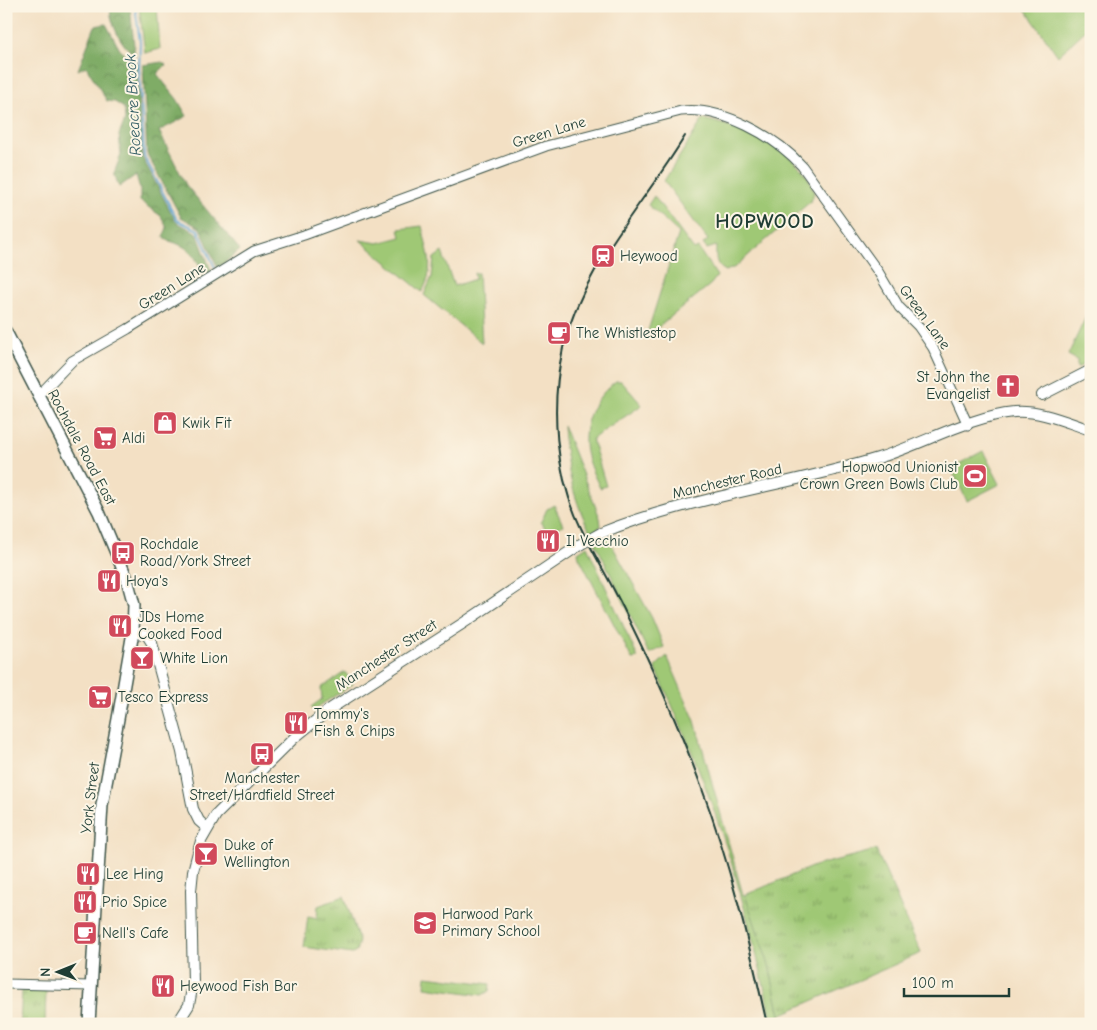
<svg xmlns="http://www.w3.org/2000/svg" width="1097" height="1030" font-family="'Comic Neue',sans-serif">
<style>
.grass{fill:#9fc874;stroke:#5f8254}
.forest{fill:url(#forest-crowns);stroke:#4f744d}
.park{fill:url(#park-tufts);stroke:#5f8254}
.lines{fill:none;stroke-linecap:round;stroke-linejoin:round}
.stream{stroke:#5ba6d3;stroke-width:2}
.secondary-casing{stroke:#3f554a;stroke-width:11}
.primary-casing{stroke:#3f554a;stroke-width:12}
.highway-casing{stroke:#3f554a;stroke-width:14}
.secondary{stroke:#fff;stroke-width:9}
.primary{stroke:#fff;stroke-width:10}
.highway{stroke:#fff;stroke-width:11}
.rail{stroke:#1f3d34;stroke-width:2}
.primary-bridge-casing{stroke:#3f554a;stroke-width:12;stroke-linecap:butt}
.primary-bridge{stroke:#fff;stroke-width:10}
.labels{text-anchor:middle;stroke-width:4;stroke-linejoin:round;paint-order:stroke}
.street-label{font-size:15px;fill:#1f3d34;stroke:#fcf5e5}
.poi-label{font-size:15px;fill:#1f3d34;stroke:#fcf5e5;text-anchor:start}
.water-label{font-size:16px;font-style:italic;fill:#315c64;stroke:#fcf5e5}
.district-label{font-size:20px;font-weight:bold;letter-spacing:1px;fill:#1f3d34;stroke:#fcf5e5}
</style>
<defs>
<pattern id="forest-crowns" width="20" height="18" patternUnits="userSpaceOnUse" patternTransform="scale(1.25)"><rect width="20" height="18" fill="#7fac66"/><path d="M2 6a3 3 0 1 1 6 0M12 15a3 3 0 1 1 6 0" fill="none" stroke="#678d55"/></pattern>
<pattern id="park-tufts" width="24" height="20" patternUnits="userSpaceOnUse" patternTransform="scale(1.25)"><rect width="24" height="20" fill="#9fc874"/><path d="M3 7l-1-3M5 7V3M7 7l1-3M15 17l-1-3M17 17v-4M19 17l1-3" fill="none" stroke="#81a460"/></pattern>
</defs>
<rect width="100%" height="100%" fill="#fcf5e5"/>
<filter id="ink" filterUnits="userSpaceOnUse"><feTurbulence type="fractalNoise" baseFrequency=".02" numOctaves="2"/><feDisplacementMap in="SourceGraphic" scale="10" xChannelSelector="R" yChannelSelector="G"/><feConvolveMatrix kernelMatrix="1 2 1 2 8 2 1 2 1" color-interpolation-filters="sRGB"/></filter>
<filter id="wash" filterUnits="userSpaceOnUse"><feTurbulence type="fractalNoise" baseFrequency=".0096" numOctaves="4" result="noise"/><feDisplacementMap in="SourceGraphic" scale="20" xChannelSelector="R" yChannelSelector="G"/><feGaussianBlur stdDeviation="1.12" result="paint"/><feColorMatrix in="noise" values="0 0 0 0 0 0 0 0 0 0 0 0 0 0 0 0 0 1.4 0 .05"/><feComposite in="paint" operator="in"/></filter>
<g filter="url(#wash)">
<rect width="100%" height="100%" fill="#f3e0c4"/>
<path class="grass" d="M139,6H157L160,49L145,53Z
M1023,6H1091V25L1058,56Z
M703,119C740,127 805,151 814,193L811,201L735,267L726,271C714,265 716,256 716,246L707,249L703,244L708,240L664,181Z
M654,196L694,250L698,248L717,276L711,284L646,337L679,233L648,205Z
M422,226C427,251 436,267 422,292L360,240L378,243L401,237L399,229Z
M442,252L454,286L475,279L474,273H478L482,343L424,295L432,277L434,258Z
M1091,306V361L1077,368V360L1068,355Z
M616,381H621L642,405L592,439L606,486L600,488C595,477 588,464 586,452C581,423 594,398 616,381Z
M563,425L600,518L601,526L591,533C573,500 565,462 563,425Z
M983,451L1000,484L967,501L951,468Z
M554,505L563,525L556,529L558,534L552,538L541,522L547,509Z
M608,538L652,618L664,647L649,654L595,542Z
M587,546L638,658L632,659L579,557L578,552Z
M667,656L695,721L743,895H745L769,965L782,1024H773C757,956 741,888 718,822C700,769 678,718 655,667Z
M345,672L353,684L313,710L311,707L322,699L321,688Z
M426,976L490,984L489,991L482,995L425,987Z"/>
<path class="forest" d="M110,6H130L135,55C121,46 110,23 110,6Z
M106,24L120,50L136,63L142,157L176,222L197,233L211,271L203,276C199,262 193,250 178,244C172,241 168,242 163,237L167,228L161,216L140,201V189L136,175L119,187L114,173L121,155L119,135L125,120L124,108L115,102L107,101L86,66L78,70L95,26Z
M162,62L166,65L157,74L177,99L187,116L159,131L186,185L240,250L218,268L200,228L181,217L147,154L143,65Z"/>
<path class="park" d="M876,850L921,953L780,1015L769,965L745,895L814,866Z
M344,896L359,941L356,952L352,954L304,947L308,916L317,918L318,906Z
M22,990H46L45,1024H20Z"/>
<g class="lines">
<path class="stream" d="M135,6L140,42L139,69L144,156L177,220L198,230L215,268"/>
</g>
</g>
<g filter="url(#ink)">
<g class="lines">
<defs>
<path id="secondary" d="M38,396L72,361L128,329L254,251L304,235L546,146L681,111C722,106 776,137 802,166L879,273L899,307L918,326L933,348L968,425
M6,984L91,986"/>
<path id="primary" d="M1042,395L1091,370
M601,533C689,497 787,486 878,458C921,445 971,416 1014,412C1040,410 1066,422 1091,430
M133,632L147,635L152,643L182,752L193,809L199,821L207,828
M177,1024L189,1005L193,983L191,891L193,871L201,841L216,815L294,738L330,709L465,622L581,544"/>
<path id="highway" d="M6,332L99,512L127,579L134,605L133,632L118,719L102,805L89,1024"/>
</defs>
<use href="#secondary" class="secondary-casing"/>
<use href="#primary" class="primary-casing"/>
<use href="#highway" class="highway-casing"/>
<use href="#secondary" class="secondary"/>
<use href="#primary" class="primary"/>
<use href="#highway" class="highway"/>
<path class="rail" d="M685,136C642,207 583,266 563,348C550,407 555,474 581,528C596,559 614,587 628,618C655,673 680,729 701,786C730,863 749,944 767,1024"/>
<defs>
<path id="primary-bridge" d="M581,544L601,533"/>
</defs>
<use href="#primary-bridge" class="primary-bridge-casing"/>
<use href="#primary-bridge" class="primary-bridge"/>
</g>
</g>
<defs>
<symbol id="station-square" viewBox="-11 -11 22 22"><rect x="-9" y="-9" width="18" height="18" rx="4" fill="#d1495b" stroke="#fcf5e5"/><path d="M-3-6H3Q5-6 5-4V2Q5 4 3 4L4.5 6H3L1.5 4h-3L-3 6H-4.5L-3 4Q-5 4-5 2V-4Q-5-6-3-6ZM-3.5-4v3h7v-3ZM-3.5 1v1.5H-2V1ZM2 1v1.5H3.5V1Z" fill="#fff"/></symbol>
<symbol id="cafe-square" viewBox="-11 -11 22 22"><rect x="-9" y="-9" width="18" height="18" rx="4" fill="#d1495b" stroke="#fcf5e5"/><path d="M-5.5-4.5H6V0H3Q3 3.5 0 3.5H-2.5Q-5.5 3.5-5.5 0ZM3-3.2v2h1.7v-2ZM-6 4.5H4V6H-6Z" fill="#fff"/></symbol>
<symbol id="church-square" viewBox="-11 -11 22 22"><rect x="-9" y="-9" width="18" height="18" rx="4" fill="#d1495b" stroke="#fcf5e5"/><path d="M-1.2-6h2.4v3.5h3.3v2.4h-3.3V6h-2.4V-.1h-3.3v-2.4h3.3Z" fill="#fff"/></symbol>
<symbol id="shop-square" viewBox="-11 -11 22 22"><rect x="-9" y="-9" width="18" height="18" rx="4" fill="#d1495b" stroke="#fcf5e5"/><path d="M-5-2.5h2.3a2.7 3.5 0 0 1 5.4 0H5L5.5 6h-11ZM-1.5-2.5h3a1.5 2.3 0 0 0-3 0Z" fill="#fff"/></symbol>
<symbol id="supermarket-square" viewBox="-11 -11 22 22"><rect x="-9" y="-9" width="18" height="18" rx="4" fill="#d1495b" stroke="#fcf5e5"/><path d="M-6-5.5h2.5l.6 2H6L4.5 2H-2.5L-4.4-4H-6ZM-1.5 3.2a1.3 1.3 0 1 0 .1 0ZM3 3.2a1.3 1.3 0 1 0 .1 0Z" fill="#fff"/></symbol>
<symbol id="stadium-square" viewBox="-11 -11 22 22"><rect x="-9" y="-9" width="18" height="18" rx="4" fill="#d1495b" stroke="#fcf5e5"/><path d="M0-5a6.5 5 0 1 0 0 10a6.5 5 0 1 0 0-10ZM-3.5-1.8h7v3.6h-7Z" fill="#fff"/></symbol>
<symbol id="restaurant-square" viewBox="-11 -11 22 22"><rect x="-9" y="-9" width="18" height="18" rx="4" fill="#d1495b" stroke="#fcf5e5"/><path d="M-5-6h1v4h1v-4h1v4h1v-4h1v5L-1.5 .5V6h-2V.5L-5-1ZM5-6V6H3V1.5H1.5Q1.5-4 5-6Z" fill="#fff"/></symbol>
<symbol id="bus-square" viewBox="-11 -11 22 22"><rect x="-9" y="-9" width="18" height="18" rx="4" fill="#d1495b" stroke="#fcf5e5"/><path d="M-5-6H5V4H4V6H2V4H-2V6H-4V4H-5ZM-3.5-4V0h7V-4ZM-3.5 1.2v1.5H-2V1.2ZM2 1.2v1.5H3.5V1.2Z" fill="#fff"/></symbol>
<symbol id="bar-square" viewBox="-11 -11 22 22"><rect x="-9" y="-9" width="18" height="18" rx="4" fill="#d1495b" stroke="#fcf5e5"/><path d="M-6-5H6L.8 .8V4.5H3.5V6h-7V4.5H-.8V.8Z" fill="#fff"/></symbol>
<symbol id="school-square" viewBox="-11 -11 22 22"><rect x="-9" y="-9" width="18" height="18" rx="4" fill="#d1495b" stroke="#fcf5e5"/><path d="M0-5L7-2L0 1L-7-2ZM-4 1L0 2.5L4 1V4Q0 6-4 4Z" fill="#fff"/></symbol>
</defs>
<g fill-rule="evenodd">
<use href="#station-square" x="589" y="242" width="28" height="28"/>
<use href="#cafe-square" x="545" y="319" width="28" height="28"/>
<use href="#church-square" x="994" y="372" width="28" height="28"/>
<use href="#shop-square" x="151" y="409" width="28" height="28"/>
<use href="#supermarket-square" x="91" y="424" width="28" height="28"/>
<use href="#stadium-square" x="961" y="462" width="28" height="28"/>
<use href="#restaurant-square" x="534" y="527" width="28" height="28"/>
<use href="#bus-square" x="109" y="539" width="28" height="28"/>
<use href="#restaurant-square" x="95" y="567" width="28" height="28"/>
<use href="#restaurant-square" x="106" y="612" width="28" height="28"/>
<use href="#bar-square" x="128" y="644" width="28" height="28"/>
<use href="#supermarket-square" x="86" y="683" width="28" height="28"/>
<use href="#restaurant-square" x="282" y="709" width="28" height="28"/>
<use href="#bus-square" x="248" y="740" width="28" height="28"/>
<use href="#bar-square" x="192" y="840" width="28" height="28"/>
<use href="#restaurant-square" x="74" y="860" width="28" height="28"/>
<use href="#restaurant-square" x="71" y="888" width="28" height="28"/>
<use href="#school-square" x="411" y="909" width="28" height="28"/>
<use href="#cafe-square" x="71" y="919" width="28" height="28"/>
<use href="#restaurant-square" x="149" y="972" width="28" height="28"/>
</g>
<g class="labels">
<g class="street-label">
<text transform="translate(549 132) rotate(-17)" y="5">Green Lane</text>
<text transform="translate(172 286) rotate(-32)" y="5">Green Lane</text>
<text transform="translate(925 317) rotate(54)" y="5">Green Lane</text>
<text transform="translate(82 447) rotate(62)" y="5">Rochdale Road East</text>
<text transform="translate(727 481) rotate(-13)" y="5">Manchester Road</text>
<text transform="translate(386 655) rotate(-33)" y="5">Manchester Street</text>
<text transform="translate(90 798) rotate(-83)" y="5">York Street</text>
</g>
<g class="poi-label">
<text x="620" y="261">Heywood</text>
<text x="576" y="338">The Whistlestop</text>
<text x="990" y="382" text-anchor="end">St John the<tspan x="990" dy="17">Evangelist</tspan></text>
<text x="182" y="428">Kwik Fit</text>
<text x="122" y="443">Aldi</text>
<text x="958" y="472" text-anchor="end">Hopwood Unionist<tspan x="958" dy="17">Crown Green Bowls Club</tspan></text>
<text x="566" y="546">Il Vecchio</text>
<text x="140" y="549">Rochdale<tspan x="140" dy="17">Road/York Street</tspan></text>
<text x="126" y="586">Hoya's</text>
<text x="138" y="622">JDs Home<tspan x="138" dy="17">Cooked Food</tspan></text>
<text x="160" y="663">White Lion</text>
<text x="118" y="702">Tesco Express</text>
<text x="314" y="719">Tommy's<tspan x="314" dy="17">Fish &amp; Chips</tspan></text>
<text x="262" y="783" text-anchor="middle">Manchester<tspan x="262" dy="17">Street/Hardfield Street</tspan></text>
<text x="224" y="850">Duke of<tspan x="224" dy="17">Wellington</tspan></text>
<text x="106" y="879">Lee Hing</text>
<text x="102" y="907">Prio Spice</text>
<text x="442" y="919">Harwood Park<tspan x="442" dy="17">Primary School</tspan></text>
<text x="102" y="938">Nell's Cafe</text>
<text x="180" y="991">Heywood Fish Bar</text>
</g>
<g class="water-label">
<text transform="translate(132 105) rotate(-93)" y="6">Roeacre Brook</text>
</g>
<g class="district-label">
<text x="765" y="228">HOPWOOD</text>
</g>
</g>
<rect width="1097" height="1030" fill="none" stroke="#fcf5e5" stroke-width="25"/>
<g transform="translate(58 972) rotate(269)" stroke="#fcf5e5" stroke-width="4" paint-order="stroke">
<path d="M0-4L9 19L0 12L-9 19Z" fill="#1f3d34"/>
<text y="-8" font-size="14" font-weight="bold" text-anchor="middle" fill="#1f3d34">N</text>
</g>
<path d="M904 988v8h105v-8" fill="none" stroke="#1f3d34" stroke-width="2.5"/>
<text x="912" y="988" font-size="15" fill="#1f3d34" stroke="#fcf5e5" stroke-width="4" paint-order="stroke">100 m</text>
</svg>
